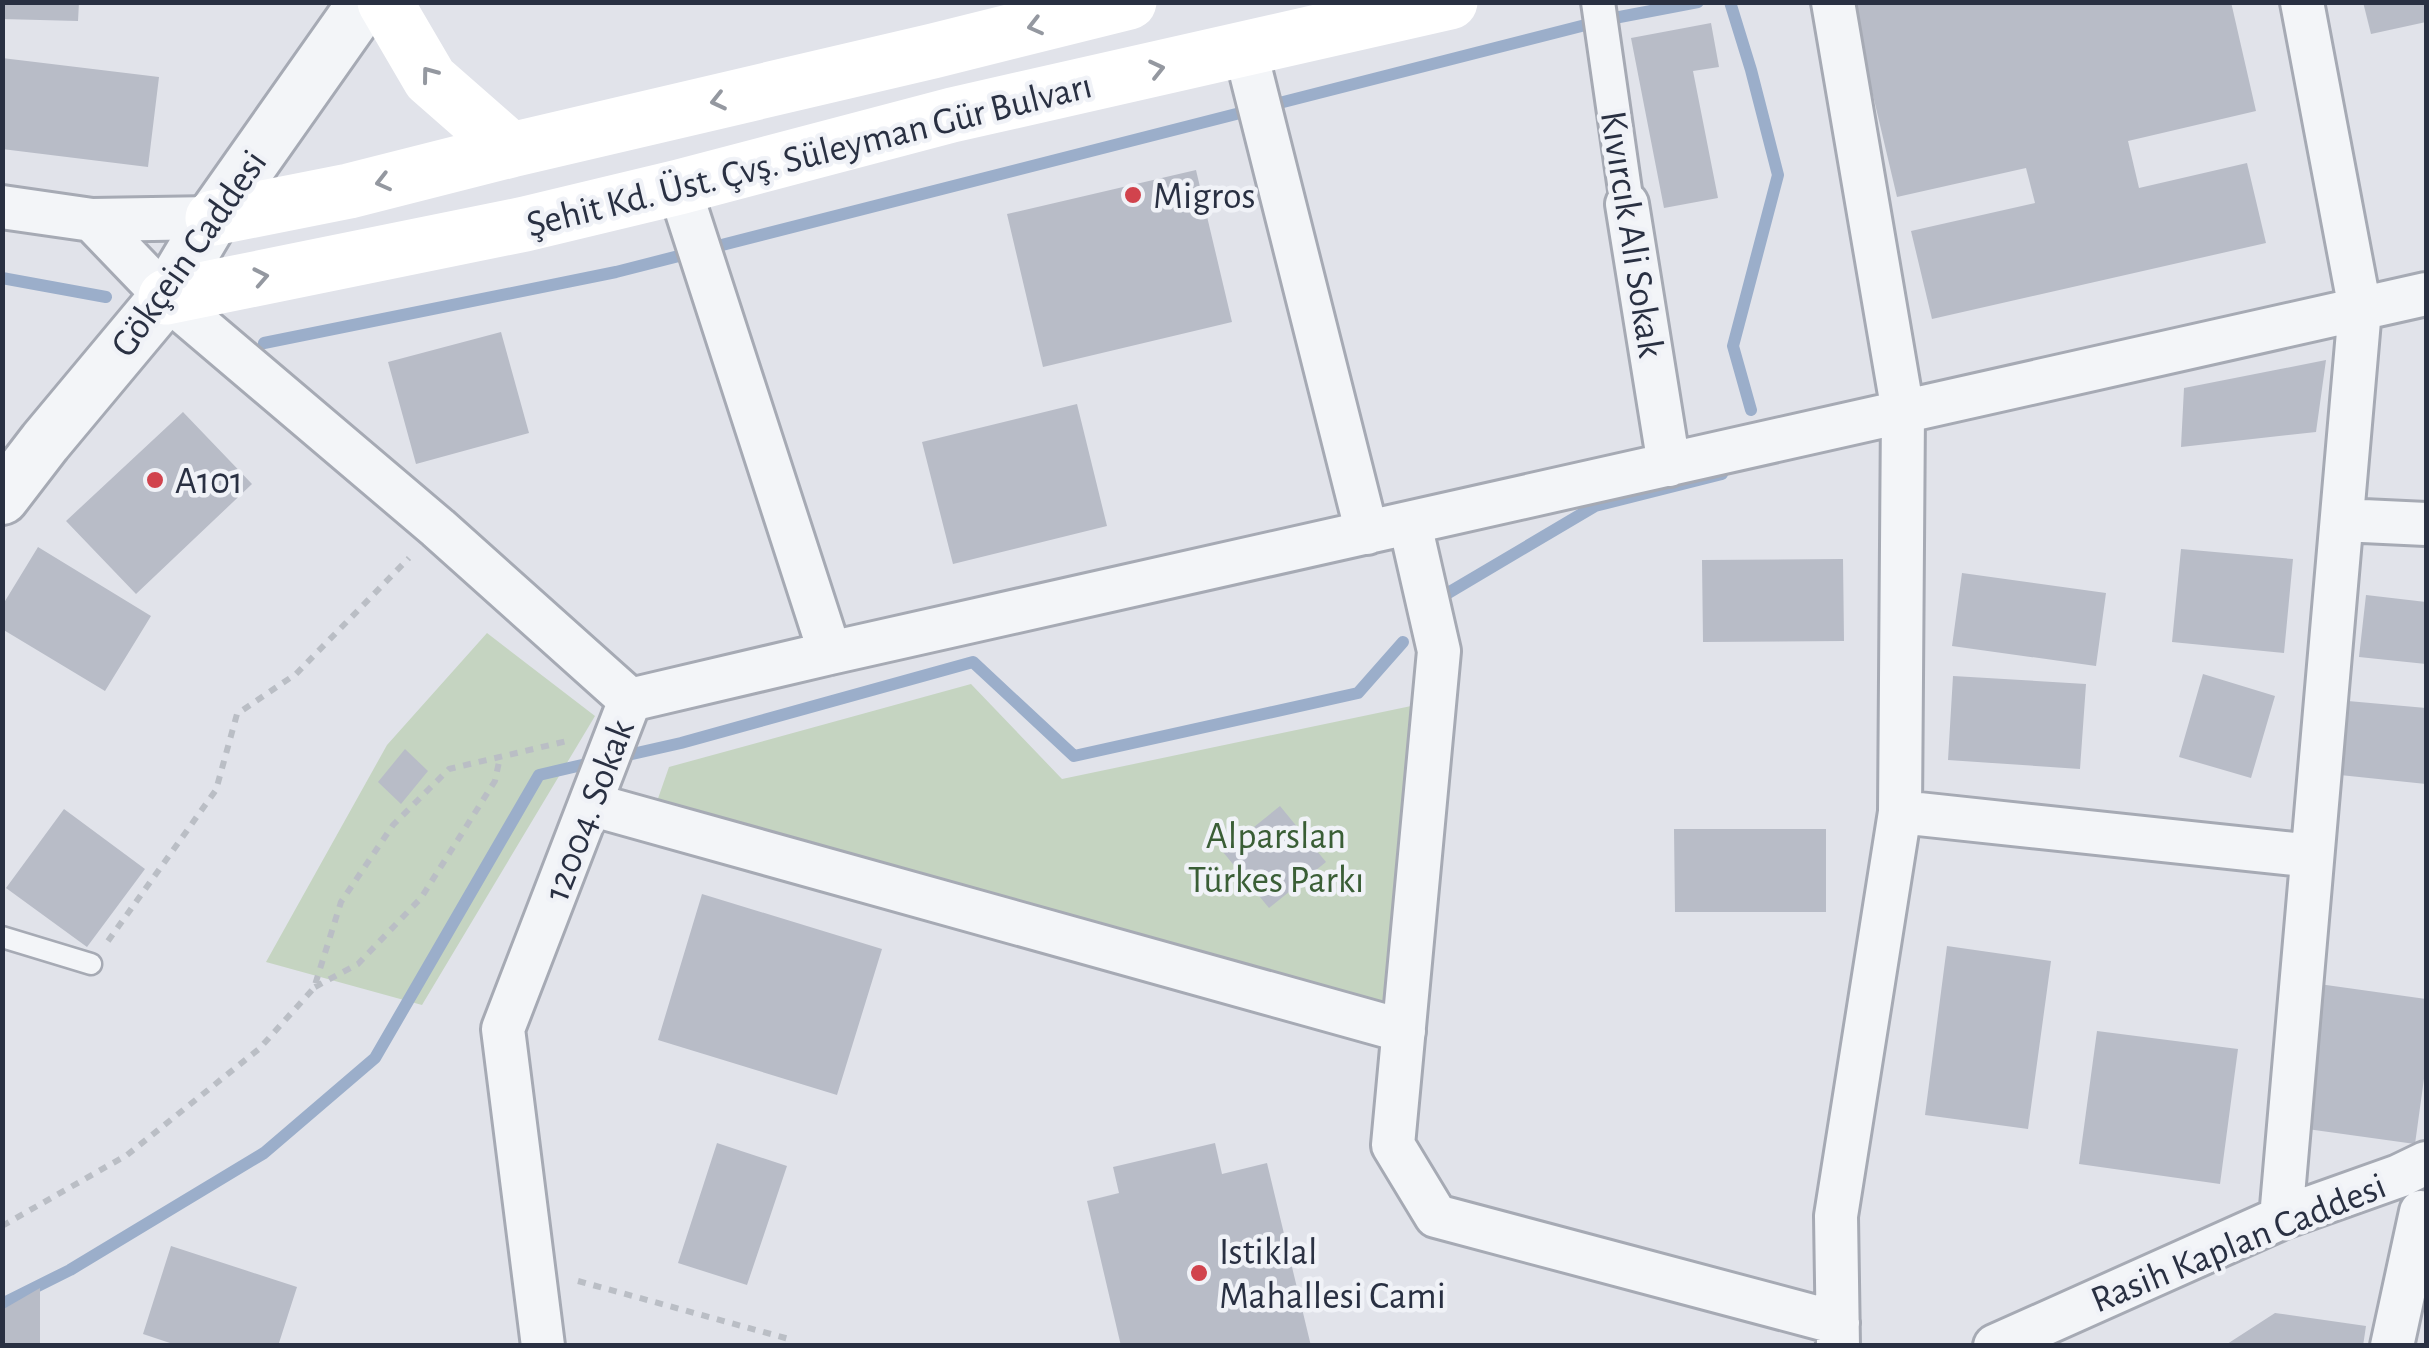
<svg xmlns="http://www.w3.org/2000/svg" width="2429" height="1348" font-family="'Alegreya Sans',sans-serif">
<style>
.green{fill:#c5d4c1}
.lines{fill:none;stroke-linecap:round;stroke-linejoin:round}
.stream{stroke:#9baeca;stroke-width:12}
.building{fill:#b8bcc7}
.service-casing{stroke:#a6aab4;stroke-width:25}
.pedestrian-casing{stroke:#a6aab4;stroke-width:38}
.minor-casing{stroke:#a6aab4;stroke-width:48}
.tertiary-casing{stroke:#a6aab4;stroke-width:58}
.path{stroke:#babec5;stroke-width:6;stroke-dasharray:8 8;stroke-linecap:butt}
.service{stroke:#f3f5f8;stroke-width:20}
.pedestrian{stroke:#f3f5f8;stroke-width:32}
.minor{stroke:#f3f5f8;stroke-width:42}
.tertiary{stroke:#f3f5f8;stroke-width:52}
.secondary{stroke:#fff;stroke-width:55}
.oneway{stroke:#9498a0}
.poi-dot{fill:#d1434d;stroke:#f0f2f7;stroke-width:4}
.labels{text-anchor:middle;stroke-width:9;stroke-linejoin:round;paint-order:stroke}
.street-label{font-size:38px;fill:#293042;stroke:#f0f2f7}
.poi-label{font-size:38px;fill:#293042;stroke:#f0f2f7;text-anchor:start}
.park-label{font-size:38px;fill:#3a5e36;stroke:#f0f2f7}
</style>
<rect width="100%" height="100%" fill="#e1e3ea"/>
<path class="green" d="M487,633L595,716L422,1005L266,962L387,745Z
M971,684L1062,779L1416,705L1384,1012L654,810L669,767Z"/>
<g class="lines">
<path class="stream" d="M1730,2L1751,70L1778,175L1733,346L1751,410
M2,278L106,297
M264,343L616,272L1609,19L1698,2
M1443,596L1595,506L1722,474
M619,757L681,743L973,662L1074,756L1358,693L1403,642
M2,1304L70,1270L264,1153L375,1058L539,775L595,762"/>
</g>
<path class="building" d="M2,2H79L78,21L2,19Z
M1851,2H2231L2256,111L2128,141L2139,188L2247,163L2266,243L1932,319L1911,231L2035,203L2026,168L1897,197Z
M2363,2H2426V22L2371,34Z
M1711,23L1719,67L1693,71L1718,198L1664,208L1631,38Z
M2,58L159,77L148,167L2,149Z
M1196,170L1232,322L1043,367L1007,214Z
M501,332L529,433L416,464L388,362Z
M2326,360L2316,432L2181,447L2184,388Z
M1077,404L1107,526L953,564L922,442Z
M183,412L252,484L136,594L66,521Z
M38,547L151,616L105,691L2,629V606Z
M2181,549L2293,559L2284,653L2172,642Z
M1843,559L1844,641L1703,642L1702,560Z
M1962,573L2106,593L2096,666L1952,646Z
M2366,595L2426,602V664L2359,657Z
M2203,674L2275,696L2251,778L2179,757Z
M1953,676L2086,684L2080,769L1948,760Z
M2348,701L2426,708V784L2340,775Z
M405,749L428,771L401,804L378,782Z
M1280,806L1326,862L1269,908L1223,852Z
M64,809L145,869L87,947L6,888Z
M1674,829H1826V912H1675Z
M702,894L882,949L837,1095L658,1040Z
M1947,946L2051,961L2028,1129L1925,1115Z
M2319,984L2426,999V1064L2415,1144L2300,1128Z
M2097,1031L2238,1049L2220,1184L2079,1164Z
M717,1143L787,1166L747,1285L678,1263Z
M1215,1143L1222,1174L1267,1163L1311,1346H1121L1087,1201L1119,1193L1113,1167Z
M171,1246L297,1287L278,1346H179L143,1334Z
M40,1288V1346H2V1310Z
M2275,1313L2366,1326L2363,1346H2224Z"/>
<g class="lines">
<defs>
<path id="service" d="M2,937L91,964"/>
<path id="pedestrian" d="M1598,2L1627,204"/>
<path id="minor" d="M1833,2L1903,412L1900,812L1836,1216L1838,1346
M1245,49L1367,533
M679,187L830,653
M1627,204L1669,465
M2,207L92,220L213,218
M92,220L166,297L438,528L630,700L503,1029L543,1346
M2342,520L2426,524
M1410,524L1439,651L1393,1145L1436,1216L1838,1323
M630,700L830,653L2426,294
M590,804L1404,1031
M1900,812L2312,856
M2281,1218L2360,309L2302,2
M1995,1346L2281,1218L2399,1176L2426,1163
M2392,1346L2421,1212"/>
<path id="tertiary" d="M2,498L45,442L166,297L213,218L365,2"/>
</defs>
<use href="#service" class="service-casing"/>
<use href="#pedestrian" class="pedestrian-casing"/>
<use href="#minor" class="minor-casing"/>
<use href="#tertiary" class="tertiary-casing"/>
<path class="path" d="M108,941L216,790L237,714L296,674L409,558
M315,987L358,964L421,898L495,781L500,757
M2,1226L127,1155L259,1049L314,988L341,902L393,825L449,769L567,741
M578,1281L789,1339"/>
<use href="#service" class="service"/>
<use href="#pedestrian" class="pedestrian"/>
<use href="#minor" class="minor"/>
<use href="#tertiary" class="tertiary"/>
<path class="secondary" d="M385,2L430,79L511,150L933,51L1129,2
M213,218L349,191L511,150
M166,297L525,224L679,187L952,115L1450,2"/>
</g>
<defs><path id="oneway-chevron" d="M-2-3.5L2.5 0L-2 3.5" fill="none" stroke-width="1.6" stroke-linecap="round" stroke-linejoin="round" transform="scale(2.5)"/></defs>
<g class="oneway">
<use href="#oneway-chevron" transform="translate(1035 26) rotate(166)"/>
<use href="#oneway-chevron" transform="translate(1157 69) rotate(-13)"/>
<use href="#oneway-chevron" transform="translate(429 74) rotate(-127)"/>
<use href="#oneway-chevron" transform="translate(718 101) rotate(167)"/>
<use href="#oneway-chevron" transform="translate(383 182) rotate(166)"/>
<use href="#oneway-chevron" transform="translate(261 277) rotate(-11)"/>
</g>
<g class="poi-dot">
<circle cx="1133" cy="195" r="10"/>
<circle cx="155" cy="480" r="10"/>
<circle cx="1199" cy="1273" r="10"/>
</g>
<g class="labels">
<g class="street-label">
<text transform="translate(809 154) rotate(-14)" y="13">Şehit Kd. Üst. Çvş. Süleyman Gür Bulvarı</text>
<text transform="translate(1633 234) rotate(81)" y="13">Kıvırcık Ali Sokak</text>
<text transform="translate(188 253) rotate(-55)" y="13">Gökçein Caddesi</text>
<text transform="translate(588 810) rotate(-69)" y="13">12004. Sokak</text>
<text transform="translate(2238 1242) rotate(-22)" y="13">Rasih Kaplan Caddesi</text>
</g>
<g class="poi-label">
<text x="1153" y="208">Migros</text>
<text x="175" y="493">A101</text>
<text x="1219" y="1264">Istiklal<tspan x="1219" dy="44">Mahallesi Cami</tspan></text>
</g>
<g class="park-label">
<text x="1276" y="848">Alparslan<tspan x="1276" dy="44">Türkes Parkı</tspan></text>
</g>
</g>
<rect width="2429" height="1348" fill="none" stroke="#293042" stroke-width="10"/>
</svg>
